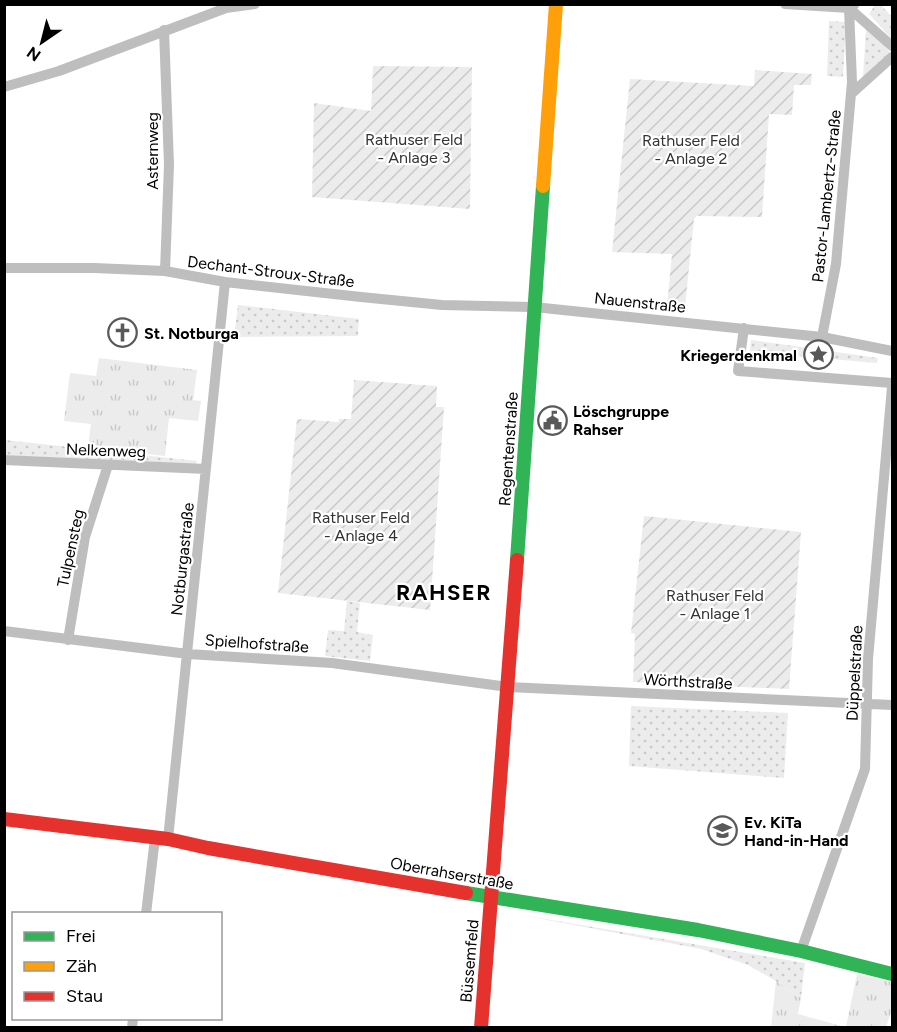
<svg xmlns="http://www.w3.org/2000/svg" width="897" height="1032" font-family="Figtree,sans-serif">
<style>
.grass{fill:url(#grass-dots)}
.park{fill:url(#park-tufts)}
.garden{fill:url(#garden-furrows)}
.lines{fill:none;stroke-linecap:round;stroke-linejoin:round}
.street{stroke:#bebebe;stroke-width:10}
.fast{stroke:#30b455;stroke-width:14}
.slow{stroke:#ff9f0a;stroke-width:14}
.jam{stroke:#e5322d;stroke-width:14}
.labels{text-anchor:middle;stroke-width:4.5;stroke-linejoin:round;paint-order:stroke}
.park-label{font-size:16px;fill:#333;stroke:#fff}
.street-label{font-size:16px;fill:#000;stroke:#fff}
.poi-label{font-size:16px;font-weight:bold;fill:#000;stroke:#fff;text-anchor:start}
.district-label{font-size:22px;font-weight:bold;letter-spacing:1.5px;fill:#000;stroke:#fff}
</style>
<defs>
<pattern id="grass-dots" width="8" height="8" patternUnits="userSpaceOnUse" patternTransform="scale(1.5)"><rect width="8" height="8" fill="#ececec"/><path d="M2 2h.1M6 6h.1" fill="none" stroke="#c9c9c9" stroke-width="1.8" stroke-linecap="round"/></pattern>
<pattern id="park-tufts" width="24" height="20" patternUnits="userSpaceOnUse" patternTransform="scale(1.5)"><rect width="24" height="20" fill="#ececec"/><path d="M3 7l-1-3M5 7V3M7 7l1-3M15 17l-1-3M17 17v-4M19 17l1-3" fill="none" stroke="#c9c9c9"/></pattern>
<pattern id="garden-furrows" width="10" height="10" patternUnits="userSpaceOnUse" patternTransform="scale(1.5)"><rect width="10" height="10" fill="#ececec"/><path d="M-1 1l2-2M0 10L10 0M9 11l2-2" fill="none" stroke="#c9c9c9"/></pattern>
</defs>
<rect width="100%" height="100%" fill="#fff"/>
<path class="grass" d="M875,5H881L892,17V39L869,14Z
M829,21L846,22L843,77L827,76Z
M868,28L890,52L863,77L866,29Z
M238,305L359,319L358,336L234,337Z
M751,340L878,358L877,363L750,352Z
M5,440L197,461L196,464L5,455Z
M347,601L360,603L357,632L373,635L370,661L325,656L328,630L344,631Z
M631,706L788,713L784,778L629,766Z
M516,914L805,963L801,998L776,981L748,965L701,949Z"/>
<path class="park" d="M99,358L197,370L193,400L201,401L198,421L169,418L165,456L88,447L91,424L64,421L70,373L96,376Z
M857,974L892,982V1010L886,1027H846Z
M776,981L801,998L798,1014L845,1027H771Z"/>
<path class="garden" d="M373,66L472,67L470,209L312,197L314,103L371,111Z
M755,70L812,74L811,85H794L792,115L769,114L762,217L697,216L694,219L685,307L667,306L672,254L612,252L630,79L754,86Z
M354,380L437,386L436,407H444L430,610L278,593L297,419L339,422V419H351Z
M644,516L801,532L789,689L633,682L635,634L631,633Z"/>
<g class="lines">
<path class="street" d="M785,4L849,8L854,5
M849,8L892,46
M164,30L169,165L165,271
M4,87L59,71L226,8L255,4
M851,94L892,57
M4,268H94L165,271L225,282L361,297L442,305L534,307L822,337L892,351
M744,328L738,371L892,383
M822,337L836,264L852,82L849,8
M4,460L206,469
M4,631L188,654L332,663L508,687L892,705
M68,640L85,537L108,465
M168,839L225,282
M146,914L155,838
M801,951L865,769L868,659L892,387
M132,1028L133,1018"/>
<path class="fast" d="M517,560L543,186
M466,893L698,930L801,951L892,974"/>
<path class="slow" d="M543,186L556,4"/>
<path class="jam" d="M4,819L168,839L208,848L466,893
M481,1028L517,560"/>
</g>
<defs>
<symbol id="church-ring" viewBox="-11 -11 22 22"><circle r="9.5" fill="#fff" stroke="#595959" stroke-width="1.5"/><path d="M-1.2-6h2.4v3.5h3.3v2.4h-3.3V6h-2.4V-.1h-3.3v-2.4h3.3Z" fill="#595959"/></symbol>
<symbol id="sight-ring" viewBox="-11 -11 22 22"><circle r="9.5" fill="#fff" stroke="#595959" stroke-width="1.5"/><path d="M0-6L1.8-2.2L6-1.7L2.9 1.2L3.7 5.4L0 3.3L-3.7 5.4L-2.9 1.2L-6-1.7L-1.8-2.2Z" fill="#595959"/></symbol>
<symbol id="civic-ring" viewBox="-11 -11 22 22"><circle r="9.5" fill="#fff" stroke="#595959" stroke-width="1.5"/><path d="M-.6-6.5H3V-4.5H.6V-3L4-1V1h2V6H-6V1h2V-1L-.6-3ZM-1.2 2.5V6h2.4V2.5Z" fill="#595959"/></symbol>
<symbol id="school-ring" viewBox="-11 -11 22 22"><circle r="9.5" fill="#fff" stroke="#595959" stroke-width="1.5"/><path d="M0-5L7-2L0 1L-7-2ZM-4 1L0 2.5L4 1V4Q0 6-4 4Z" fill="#595959"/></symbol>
</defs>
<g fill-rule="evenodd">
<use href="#church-ring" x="106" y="316" width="33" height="33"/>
<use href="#sight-ring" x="802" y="338" width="33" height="33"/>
<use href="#civic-ring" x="536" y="404" width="33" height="33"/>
<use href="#school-ring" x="706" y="814" width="33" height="33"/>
</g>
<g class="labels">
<g class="park-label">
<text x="414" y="145">Rathuser Feld<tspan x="414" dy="18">- Anlage 3</tspan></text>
<text x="691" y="146">Rathuser Feld<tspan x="691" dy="18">- Anlage 2</tspan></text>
<text x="361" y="523">Rathuser Feld<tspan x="361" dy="18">- Anlage 4</tspan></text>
<text x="715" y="601">Rathuser Feld<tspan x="715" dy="18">- Anlage 1</tspan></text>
</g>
<g class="street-label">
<text transform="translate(152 151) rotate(-90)" y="6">Asternweg</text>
<text transform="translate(826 196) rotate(-84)" y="6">Pastor-Lambertz-Straße</text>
<text transform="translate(271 271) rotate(7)" y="6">Dechant-Stroux-Straße</text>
<text transform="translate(640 302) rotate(6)" y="6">Nauenstraße</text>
<text transform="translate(508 449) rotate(-86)" y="6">Regentenstraße</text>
<text transform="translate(106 450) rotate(2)" y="6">Nelkenweg</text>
<text transform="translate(70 548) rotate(-78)" y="6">Tulpensteg</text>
<text transform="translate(182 559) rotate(-84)" y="6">Notburgastraße</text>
<text transform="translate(257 643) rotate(4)" y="6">Spielhofstraße</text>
<text transform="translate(854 673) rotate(-87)" y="6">Düppelstraße</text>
<text transform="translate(688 681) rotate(3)" y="6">Wörthstraße</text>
<text transform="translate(452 873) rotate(10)" y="6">Oberrahserstraße</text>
<text transform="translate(469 961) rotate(-85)" y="6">Büssemfeld</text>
</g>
<g class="poi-label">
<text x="144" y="339">St. Notburga</text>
<text x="797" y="361" text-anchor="end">Kriegerdenkmal</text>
<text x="573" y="417">Löschgruppe<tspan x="573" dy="18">Rahser</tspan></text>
<text x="744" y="828">Ev. KiTa<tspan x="744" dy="18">Hand-in-Hand</tspan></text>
</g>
<g class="district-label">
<text x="444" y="600">RAHSER</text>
</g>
</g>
<rect width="897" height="1032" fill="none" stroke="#000000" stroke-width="12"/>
<rect x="12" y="912" width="210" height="108" fill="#ffffff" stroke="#999999" stroke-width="1.5"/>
<rect x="24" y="932" width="30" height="9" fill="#30b455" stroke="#999999" stroke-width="1.5"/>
<text x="66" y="942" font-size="18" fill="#000000">Frei</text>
<rect x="24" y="962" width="30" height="9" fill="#ff9f0a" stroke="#999999" stroke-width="1.5"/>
<text x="66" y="972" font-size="18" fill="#000000">Zäh</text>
<rect x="24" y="992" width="30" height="9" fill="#e5322d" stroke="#999999" stroke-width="1.5"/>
<text x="66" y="1002" font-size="18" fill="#000000">Stau</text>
<g transform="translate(42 42) rotate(215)" stroke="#ffffff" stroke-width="4.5" paint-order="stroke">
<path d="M0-4.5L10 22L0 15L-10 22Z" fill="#000000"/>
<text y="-9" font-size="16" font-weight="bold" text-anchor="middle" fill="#000000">N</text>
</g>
</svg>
